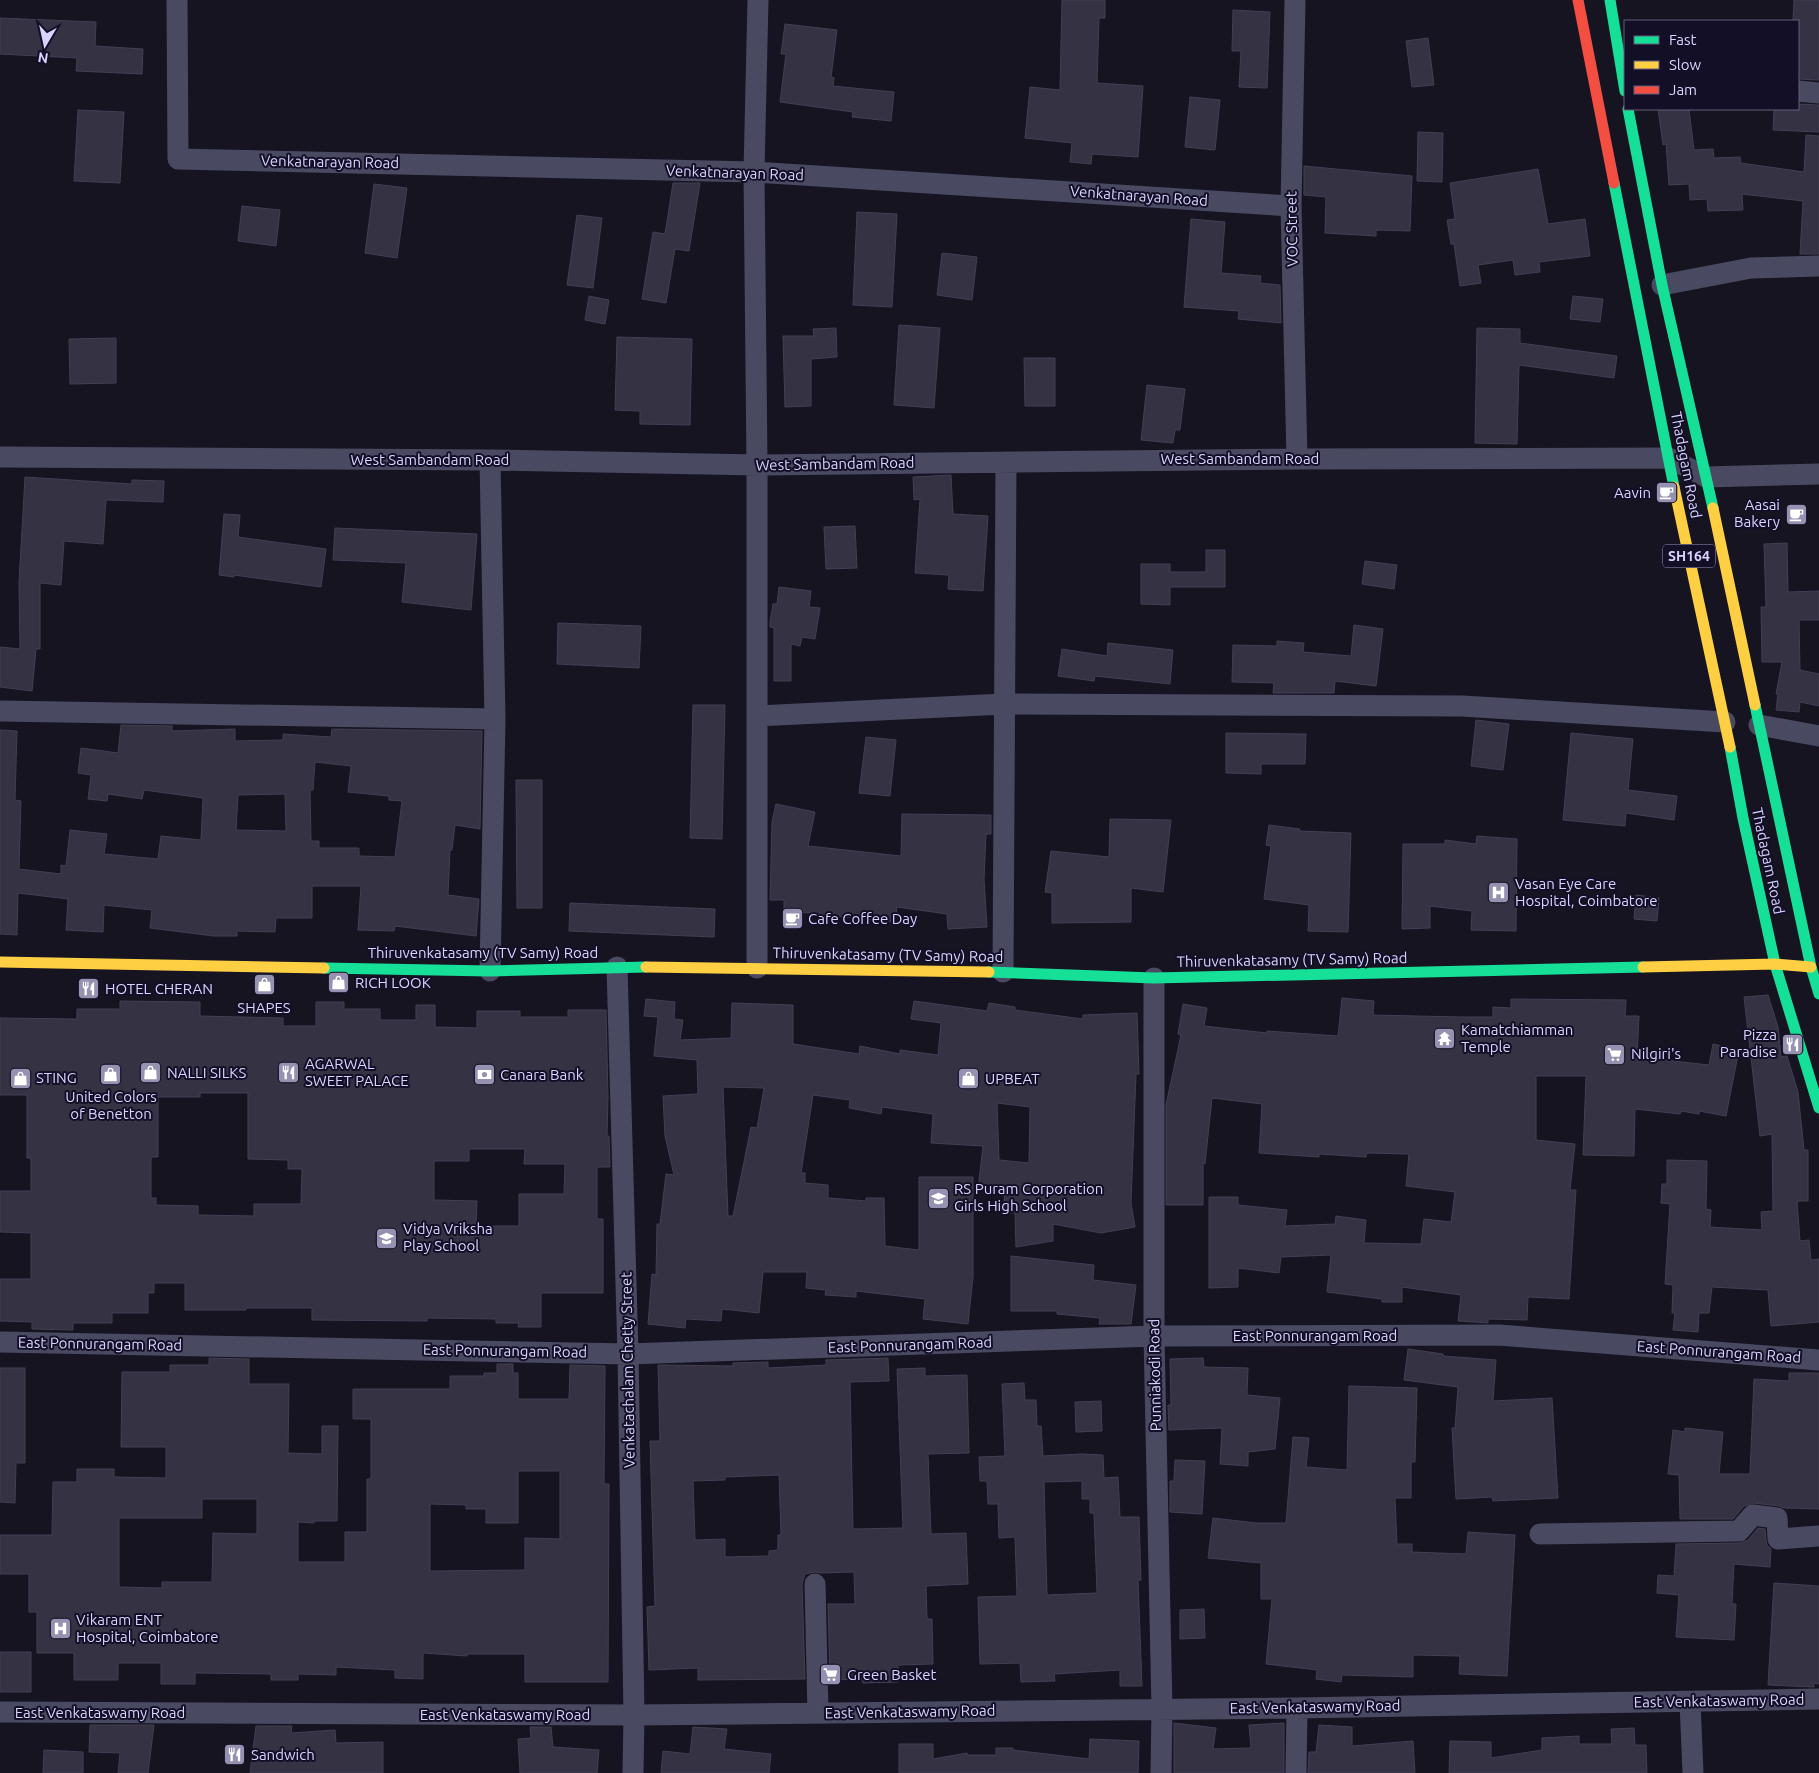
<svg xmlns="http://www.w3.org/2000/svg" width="1819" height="1773" font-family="Ubuntu,sans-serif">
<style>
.building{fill:#343243;stroke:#433f54;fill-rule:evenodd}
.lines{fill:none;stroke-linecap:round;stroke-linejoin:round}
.street{stroke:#4a4962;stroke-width:21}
.fast{stroke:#16e098;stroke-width:11}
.slow{stroke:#ffcf43;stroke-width:11}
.jam{stroke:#f24e42;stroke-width:11}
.labels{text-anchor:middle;stroke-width:4;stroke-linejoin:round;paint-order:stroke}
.shield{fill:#130f26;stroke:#9e99be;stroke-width:1}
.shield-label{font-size:14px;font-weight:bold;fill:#d9d4ff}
.street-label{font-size:15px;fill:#d9d4ff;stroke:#130f26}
.poi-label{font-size:15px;fill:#d9d4ff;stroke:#130f26;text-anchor:start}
</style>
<rect width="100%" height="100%" fill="#161421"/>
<path class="building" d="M1062,0H1105V18H1099L1097,83L1143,86L1138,157L1092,154L1091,164L1070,162L1072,143L1025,138L1030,87L1060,90Z
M1794,0H1819V80L1798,79V21H1793Z
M1233,10L1270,12L1267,88L1239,87L1241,51H1232Z
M0,18L96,22L95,46L143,49L142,74L76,71L77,58L0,54Z
M785,24L837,30L831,77L834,78L833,86L894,92L891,121L852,117L853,112L780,102L786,54H781Z
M1428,38L1434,85L1412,87L1406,41Z
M1190,97L1220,100L1215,150L1185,147Z
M1798,104L1819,105V132L1773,130L1774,109H1798Z
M1658,109L1689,110L1694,150L1713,149L1714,158L1740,157L1741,163L1804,172L1806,135L1819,136V254H1800L1803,201L1742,194L1743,210L1708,211L1707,199L1690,200L1689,184L1669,185L1666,144L1663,145Z
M78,110L124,112L120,183L74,181Z
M1418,132L1443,133L1442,182L1417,181Z
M1304,166L1412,176L1410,231L1376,230V236L1325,233L1326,197L1304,195Z
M1538,169L1548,224L1585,219L1590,256L1539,262L1540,272L1515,275L1513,260L1478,265L1481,283L1460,286L1454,244H1451L1447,220L1455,219L1450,183Z
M673,183H700L689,251L675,249L666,303L642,299L653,232L665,234Z
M374,184L407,188L397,258L365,253Z
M242,206L280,210L276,246L238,241Z
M857,212L897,214L892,307L853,305Z
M577,215L602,218L593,288L567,285Z
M1191,219L1225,222L1221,273L1261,276L1260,283L1280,285L1281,323L1238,319L1239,311L1184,307Z
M942,253L977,257L972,300L937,295Z
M589,296L609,300L605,324L585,320Z
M1573,296L1603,299L1600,322L1570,319Z
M899,325L940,328L934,408L894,405Z
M836,328L837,357L811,359V406L785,407L783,336H814L813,329Z
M1477,328L1520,329V343L1617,356L1614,378L1519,365L1517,444L1475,443Z
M617,337L692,339L690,425L640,424V411L615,410Z
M116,338V383L70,384L69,339Z
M1024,358H1055V406H1025Z
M1147,385L1185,389L1180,430H1175L1173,443L1141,440Z
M951,475L953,514L988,516L983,591L948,589L949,575L915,573L920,499L914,500L913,477Z
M25,477L132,484V480L164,481L163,502L106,500L103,544L64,541L61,585L40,583V649H36L32,691L0,687V647L20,649L19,582Z
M224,514L240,515L238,537L326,549L321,587L234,575V577L219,575Z
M855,526L857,568L826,569L824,527Z
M335,528L477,534L471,610L402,602L406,563L333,560Z
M1787,543L1788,592L1819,591V620H1799L1800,670L1819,674V706L1800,702L1799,712L1776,710L1778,694H1776L1782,662H1762L1761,607H1766L1764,544Z
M1206,550H1225V587H1170V605L1141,604V564H1170V572H1206Z
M1365,561L1397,565L1394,589L1362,584Z
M779,587L811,591L809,607L820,608L815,639L802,637L800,646L791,644V681H774V628L770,627V622L773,604H777Z
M558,623L641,626L639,668L557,664Z
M1354,625L1383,629L1376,686L1335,681L1334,693H1273L1274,683L1232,682L1233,645L1277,646V641L1304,643L1303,652L1351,656Z
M1108,643L1173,650L1170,684L1095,676L1094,681L1058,676L1062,649L1107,656Z
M693,705H725L722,839L690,838Z
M1476,720L1509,724L1503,770L1471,766Z
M121,725L172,726V731L235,729V741L283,740V734L331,737L332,729L482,731L480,829L455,825L452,850H450L448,895L479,899L476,936L395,926L394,931L358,930L361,886H312V918H276L275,932L237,931V936H214L150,928L152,910L104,905L103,932L66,930L68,899L18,893L17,935L0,934V730L17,731L15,800L21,801L19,869L61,874V865L66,866L70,830L107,834L104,854L158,859L161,836L201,840L203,798L144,790L142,799L108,794L107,801L88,799L91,775L78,773L81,748L118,753ZM315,762L351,766L348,792L389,796V800L402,801L395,857L359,856V848H319V841H311L310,790H313ZM285,794L286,831L236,830L238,795Z
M1226,733L1306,734L1305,764H1261V774L1226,773Z
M1571,733L1633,739L1628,790L1677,796L1674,820L1626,813L1625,826L1563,820Z
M866,737L896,740L890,796L859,793Z
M516,780H542V908H517Z
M776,804L815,812L808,846L901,856L902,814L991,815V834H986L984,879L987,927L948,929L947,914L897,907L895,922L817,914V913L784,912V900H770L772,822Z
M1110,819L1171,820L1163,892L1131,888V922L1052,923V893L1045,892L1051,851L1109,857Z
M1269,825L1300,829L1299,831L1351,833L1348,932L1308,931L1309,905L1264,899L1271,846L1266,845Z
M1477,836L1517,839L1516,931L1471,930L1472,911L1430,906V928L1402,929L1403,844H1445V840L1476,844Z
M1636,895L1659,898L1657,921L1634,919Z
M570,903L715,909L714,937L569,931Z
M1768,995L1778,1027L1781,1057L1787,1056L1798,1092L1804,1150H1808V1201H1797L1800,1241L1809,1240L1811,1260L1819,1259V1322L1771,1326L1768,1290L1712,1287L1709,1313H1699L1698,1332L1673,1330L1675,1313H1672L1673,1285L1665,1284L1670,1204L1661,1203L1662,1184H1667V1160L1707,1161L1706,1209L1711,1210L1710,1227L1762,1230L1761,1212L1773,1211L1772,1134L1760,1136L1744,997Z
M1342,998L1374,1001L1373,1015L1461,1017H1493V1007L1511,1008V999L1626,1000L1625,1016H1639L1637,1057L1709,1065L1713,1044L1739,1050L1726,1116L1699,1111V1114L1681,1111L1680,1114L1635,1109L1634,1156L1583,1155L1586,1076H1536V1140L1575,1144L1570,1190H1576L1569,1299L1528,1297L1527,1320L1488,1319V1323L1458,1321L1461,1295L1402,1287V1302H1382V1299L1327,1292L1331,1255L1281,1257L1279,1273L1238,1268V1287L1209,1288V1197H1238V1205L1287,1210L1285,1226L1335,1224L1336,1216L1366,1220L1364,1243L1421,1244L1424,1219L1451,1222L1455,1192L1406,1186L1409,1154L1367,1153L1366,1157L1319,1154V1157L1259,1153L1262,1104L1212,1098L1205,1164L1203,1163V1205H1166V1105L1181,1035L1178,1034L1183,1004L1207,1008L1204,1026L1267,1033V1031L1338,1036Z
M646,999L675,1002L674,1019L683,1020L680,1040L731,1038L732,1003L793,1005V1044L859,1054L860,1046L900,1054V1050L938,1055L941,1023L911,1019L914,1001L987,1011L989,1003L1015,1007V1010L1083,1019V1015L1137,1013L1139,1074H1136L1131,1203L1135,1227L1101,1233L1053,1224V1241L1016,1247L1015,1213L1003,1212L1005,1192L978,1189L983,1146L931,1143L933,1114L882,1107L881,1114L849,1108L850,1100L813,1095L801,1173H805V1183L828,1185V1198L866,1201V1198H884L885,1246L919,1250V1177H973V1277L968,1324L923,1319L925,1299L856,1291V1297L825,1295L826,1290L806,1288L807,1272H763L759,1313L722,1309L721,1321L686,1319L685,1328L648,1324L652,1274L656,1275L657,1224H660L666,1174L674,1175L665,1136L663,1096L698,1094L697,1060L654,1056L658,1017L644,1016ZM723,1087L764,1088L757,1128L751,1127L733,1216H728ZM997,1103L1030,1107L1029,1163L999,1160Z
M120,1001L200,1002V1016L283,1018V1026H316V1002H344V1009H380V1020H416V1005H435V1027L477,1028V1011H520V1017H568V1010H606L608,1098L607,1136H609L610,1167H597V1219H603V1293H541V1327H518L519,1323H496V1319L427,1318V1321L312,1320V1308H246V1310H185V1283H154V1293H148V1313H112V1323H73V1330L32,1329V1322L0,1321V1279H31V1233L0,1232V1191H31V1158H27V1095H0V1018L77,1019V1009H120ZM200,1093H248V1159L288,1160V1169H302L301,1204H254V1216L198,1215V1206L156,1205V1198H151V1157H158V1097H200ZM469,1149H525L524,1164H565L564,1194H519V1226H476L477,1201L434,1200V1161H469Z
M1011,1256L1094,1265L1093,1280L1136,1285L1131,1324H1099L1100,1318L1057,1314V1311H1011Z
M1408,1349L1443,1354V1356L1496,1360L1493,1401L1552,1398L1558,1498L1493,1501L1492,1497L1456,1499L1452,1428H1455L1458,1387L1404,1380Z
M209,1358L249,1359V1384H289L288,1453L322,1454V1426H338L337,1521H314V1523L298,1522V1562H345V1532H367V1479H371V1419H353V1389H450V1376H484V1373H497V1364H513V1373H518V1399H569L570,1365L605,1366L604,1484H609L608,1682H525V1654H467V1656L423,1653V1679L395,1678V1670L336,1667V1675L298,1674V1680H271V1674L195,1673V1684H161V1663H118V1680H74V1653H37V1612H29V1574H0V1535H52L53,1482H77V1469H114V1477L166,1478V1447H121L122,1372H170V1365H209ZM518,1471H560V1539L525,1538V1570L430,1571V1504L466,1505V1509H486V1523H518ZM202,1499H257V1534L213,1533L212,1582H162V1588L119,1587V1518H202Z
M888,1358L889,1381L850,1382L853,1529L903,1528L897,1369L925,1368V1376L967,1375L969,1453L928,1454L931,1534L966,1533L968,1584L926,1586L927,1619H932L933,1664L898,1665V1682L863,1683L862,1679L830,1680L828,1604H855L854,1572L821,1573L815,1572L805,1574L802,1584L805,1679L698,1680V1668L649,1670L647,1607L655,1606L650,1441H660L658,1365L733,1366V1363L768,1362V1368L826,1365V1360ZM779,1475L781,1535H778V1550L769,1551V1556L725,1557V1539L695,1540L693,1481L725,1480V1477Z
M1203,1358L1204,1367L1248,1368L1247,1395L1280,1398L1275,1449L1248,1452V1466L1220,1464L1222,1428L1169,1430L1168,1405H1171L1170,1359Z
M0,1368H25V1463H16L15,1503L0,1502Z
M1789,1373H1819V1509L1784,1508L1779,1506L1754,1503L1744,1506L1733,1519H1680L1679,1475L1668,1474L1673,1430L1685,1432V1428L1723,1432L1719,1474H1750L1754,1379L1789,1381Z
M1024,1383L1025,1400H1036L1037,1426H1041L1043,1456L1082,1454L1103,1455L1104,1478L1118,1477L1120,1517H1139L1141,1580H1138L1142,1686H1120V1670L1054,1674L1055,1681L1021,1682L1020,1663L980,1664L978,1597L1017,1596L1015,1537L999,1538L998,1504H988L987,1481H980L979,1457L1005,1456L1002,1384ZM1082,1481V1499H1090V1513H1094L1097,1593L1047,1595L1044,1482Z
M1349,1386L1417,1388L1415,1462H1411V1498H1395L1397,1544H1412V1552L1466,1554L1468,1532L1515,1535L1507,1676L1459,1674L1460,1656L1413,1655V1677L1342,1675L1341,1682L1316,1679L1317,1670L1266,1664L1272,1599H1261V1563L1208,1558L1213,1518L1256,1523H1286L1293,1437L1309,1438L1306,1467L1347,1470Z
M1101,1401L1102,1431L1076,1432L1075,1402Z
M1175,1460L1205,1461L1202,1514L1170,1512V1481H1174Z
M1758,1528L1765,1529L1766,1540L1767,1545L1771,1549L1770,1567L1734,1564L1732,1604H1736L1734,1640L1676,1637L1679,1595L1657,1593L1658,1575L1674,1576L1676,1544L1740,1543L1748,1540Z
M1774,1583L1819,1586V1684L1814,1683V1687L1768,1685Z
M1204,1609L1205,1638L1180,1639V1610Z
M0,1652H31V1692H0Z
M1174,1723L1216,1728L1213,1749L1251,1748L1249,1725L1284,1723V1773H1174Z
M90,1725H154L148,1773H118L120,1753L89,1752Z
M1319,1725L1352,1727V1746L1413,1741L1415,1773H1308L1309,1752H1316Z
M256,1726H292L291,1733L335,1730L336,1743L383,1742V1773H250Z
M530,1727H551L553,1747L599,1750L597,1773H520L518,1739L531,1738Z
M693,1727L727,1729L724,1749L771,1754L769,1773H661L663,1751L690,1754Z
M1634,1728L1635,1745H1646L1647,1773H1449L1450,1741L1491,1742V1758L1542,1750V1738L1579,1736V1744H1612L1611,1729Z
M1090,1739L1139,1741L1138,1773H899V1744H933V1759L967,1753V1755H996V1748H1013V1750L1089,1759Z
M44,1750L83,1752V1773H43Z"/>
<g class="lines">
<path class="street" d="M177,0L178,159L754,172L1291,206
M1295,0L1291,206L1297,459
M1798,91L1819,93
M1662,285L1751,268L1819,266
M0,457L490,460L757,465L1297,459L1669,458L1706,477L1819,474
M490,460L495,719L490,971
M0,711L495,719
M758,716L1004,704L1462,706L1725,722
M1759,725L1819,736
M617,967L628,1354L634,1715L633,1773
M757,968V465L754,172L758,0
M1003,972L1006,462
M1154,978V1336L1162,1709L1161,1773
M0,1342L628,1354L1154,1336L1499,1335L1819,1360
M1540,1534L1739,1531L1753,1515L1777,1518L1778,1539L1819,1536
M815,1584L818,1713
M1690,1702L1693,1773
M0,1712L634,1715L1297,1708L1819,1699
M1296,1773L1297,1708"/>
<path class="fast" d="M1610,0L1625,91
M1628,109L1662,285L1713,508
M1614,183L1674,487
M1755,705L1811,967L1819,994
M1730,747L1743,818L1775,964L1819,1108
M324,968L490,971L646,967
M989,972L1154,978L1643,967"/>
<path class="slow" d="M1674,487L1730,747
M1713,508L1755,705
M0,962L324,968
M646,967L989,972
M1643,967L1775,964L1811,967"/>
<path class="jam" d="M1578,0L1614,183"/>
</g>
<defs>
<symbol id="cafe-square" viewBox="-11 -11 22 22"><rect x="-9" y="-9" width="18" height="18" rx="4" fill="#9591b1" stroke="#130f26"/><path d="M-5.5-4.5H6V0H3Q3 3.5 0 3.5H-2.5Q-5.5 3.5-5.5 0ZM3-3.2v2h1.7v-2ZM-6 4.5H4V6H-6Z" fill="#fff"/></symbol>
<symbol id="hospital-square" viewBox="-11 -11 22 22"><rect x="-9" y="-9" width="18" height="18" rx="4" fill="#9591b1" stroke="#130f26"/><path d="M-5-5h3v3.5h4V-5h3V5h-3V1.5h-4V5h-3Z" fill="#fff"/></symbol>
<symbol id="shop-square" viewBox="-11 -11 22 22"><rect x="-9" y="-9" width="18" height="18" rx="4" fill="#9591b1" stroke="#130f26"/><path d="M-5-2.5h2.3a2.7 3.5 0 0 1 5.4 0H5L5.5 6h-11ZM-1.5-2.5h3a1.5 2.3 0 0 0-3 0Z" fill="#fff"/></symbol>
<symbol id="restaurant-square" viewBox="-11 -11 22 22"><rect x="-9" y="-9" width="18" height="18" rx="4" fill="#9591b1" stroke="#130f26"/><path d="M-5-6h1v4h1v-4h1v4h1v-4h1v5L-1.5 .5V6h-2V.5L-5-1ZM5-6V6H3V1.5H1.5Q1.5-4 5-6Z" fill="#fff"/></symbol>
<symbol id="temple-square" viewBox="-11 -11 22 22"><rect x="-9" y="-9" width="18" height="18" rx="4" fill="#9591b1" stroke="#130f26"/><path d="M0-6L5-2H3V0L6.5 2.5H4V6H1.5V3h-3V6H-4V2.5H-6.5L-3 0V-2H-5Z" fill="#fff"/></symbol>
<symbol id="supermarket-square" viewBox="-11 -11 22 22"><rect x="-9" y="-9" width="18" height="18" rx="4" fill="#9591b1" stroke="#130f26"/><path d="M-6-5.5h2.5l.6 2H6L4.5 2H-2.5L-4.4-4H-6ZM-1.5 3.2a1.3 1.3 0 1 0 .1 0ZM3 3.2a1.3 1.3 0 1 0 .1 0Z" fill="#fff"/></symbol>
<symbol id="bank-square" viewBox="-11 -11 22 22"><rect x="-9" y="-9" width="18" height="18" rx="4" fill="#9591b1" stroke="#130f26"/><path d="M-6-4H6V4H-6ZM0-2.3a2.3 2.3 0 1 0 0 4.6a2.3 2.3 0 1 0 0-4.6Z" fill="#fff"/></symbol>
<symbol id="school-square" viewBox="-11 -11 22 22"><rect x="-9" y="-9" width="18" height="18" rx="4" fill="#9591b1" stroke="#130f26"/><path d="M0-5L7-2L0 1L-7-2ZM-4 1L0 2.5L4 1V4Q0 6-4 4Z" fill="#fff"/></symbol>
</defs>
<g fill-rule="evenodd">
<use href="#cafe-square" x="1654" y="480" width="25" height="25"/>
<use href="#cafe-square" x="1784" y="502" width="25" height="25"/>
<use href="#hospital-square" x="1486" y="880" width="25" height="25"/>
<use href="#cafe-square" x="780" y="906" width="25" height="25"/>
<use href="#shop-square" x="326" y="970" width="25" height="25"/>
<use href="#shop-square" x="252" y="972" width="25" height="25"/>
<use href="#restaurant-square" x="76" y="976" width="25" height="25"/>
<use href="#temple-square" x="1432" y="1026" width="25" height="25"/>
<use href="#restaurant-square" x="1780" y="1032" width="25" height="25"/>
<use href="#supermarket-square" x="1602" y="1042" width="25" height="25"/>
<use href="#shop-square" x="138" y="1060" width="25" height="25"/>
<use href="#restaurant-square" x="276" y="1060" width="25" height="25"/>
<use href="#shop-square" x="98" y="1062" width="25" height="25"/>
<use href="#bank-square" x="472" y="1062" width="25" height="25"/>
<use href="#shop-square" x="8" y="1066" width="25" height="25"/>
<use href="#shop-square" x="956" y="1066" width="25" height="25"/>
<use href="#school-square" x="926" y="1186" width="25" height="25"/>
<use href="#school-square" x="374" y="1226" width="25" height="25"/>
<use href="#hospital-square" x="48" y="1616" width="25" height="25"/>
<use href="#supermarket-square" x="818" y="1662" width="25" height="25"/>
<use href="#restaurant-square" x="222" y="1742" width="25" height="25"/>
</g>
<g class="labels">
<rect class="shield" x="1663" y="544.5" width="52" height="23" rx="4"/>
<g class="shield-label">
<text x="1689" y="561">SH164</text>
</g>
<g class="street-label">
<text transform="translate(330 162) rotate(1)" y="5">Venkatnarayan Road</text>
<text transform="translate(735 173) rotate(2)" y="5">Venkatnarayan Road</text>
<text transform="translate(1139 196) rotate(4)" y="5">Venkatnarayan Road</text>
<text transform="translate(1292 229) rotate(-91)" y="5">VOC Street</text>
<text x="1240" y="464">West Sambandam Road</text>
<text x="430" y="465">West Sambandam Road</text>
<text transform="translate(835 464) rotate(-1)" y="5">West Sambandam Road</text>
<text transform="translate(1686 465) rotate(79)" y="5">Thadagam Road</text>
<text transform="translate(1768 861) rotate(78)" y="5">Thadagam Road</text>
<text x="483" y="958">Thiruvenkatasamy (TV Samy) Road</text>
<text transform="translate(888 955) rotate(1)" y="5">Thiruvenkatasamy (TV Samy) Road</text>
<text transform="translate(1292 960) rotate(-1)" y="5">Thiruvenkatasamy (TV Samy) Road</text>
<text x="1315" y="1341">East Ponnurangam Road</text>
<text transform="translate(100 1344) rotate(1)" y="5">East Ponnurangam Road</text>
<text transform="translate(910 1345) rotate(-2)" y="5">East Ponnurangam Road</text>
<text transform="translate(505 1351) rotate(1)" y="5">East Ponnurangam Road</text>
<text transform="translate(1719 1352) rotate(4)" y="5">East Ponnurangam Road</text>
<text transform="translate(628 1370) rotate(-91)" y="5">Venkatachalam Chetty Street</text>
<text transform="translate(1155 1375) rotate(-91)" y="5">Punniakodi Road</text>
<text transform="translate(1719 1701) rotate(-1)" y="5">East Venkataswamy Road</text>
<text transform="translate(1315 1707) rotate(-1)" y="5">East Venkataswamy Road</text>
<text transform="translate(910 1712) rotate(-1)" y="5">East Venkataswamy Road</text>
<text x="100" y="1718">East Venkataswamy Road</text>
<text x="505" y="1720">East Venkataswamy Road</text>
</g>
<g class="poi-label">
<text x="1651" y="498" text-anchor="end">Aavin</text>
<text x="1780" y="510" text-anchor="end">Aasai<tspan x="1780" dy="17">Bakery</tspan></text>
<text x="1515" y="889">Vasan Eye Care<tspan x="1515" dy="17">Hospital, Coimbatore</tspan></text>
<text x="808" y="924">Cafe Coffee Day</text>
<text x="355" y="988">RICH LOOK</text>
<text x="105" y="994">HOTEL CHERAN</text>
<text x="264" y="1013" text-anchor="middle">SHAPES</text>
<text x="1461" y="1035">Kamatchiamman<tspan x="1461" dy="17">Temple</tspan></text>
<text x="1777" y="1040" text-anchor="end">Pizza<tspan x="1777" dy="17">Paradise</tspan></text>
<text x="1631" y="1059">Nilgiri's</text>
<text x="305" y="1069">AGARWAL<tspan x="305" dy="17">SWEET PALACE</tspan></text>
<text x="167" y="1078">NALLI SILKS</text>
<text x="500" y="1080">Canara Bank</text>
<text x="36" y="1083">STING</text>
<text x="985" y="1084">UPBEAT</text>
<text x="111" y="1102" text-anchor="middle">United Colors<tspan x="111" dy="17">of Benetton</tspan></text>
<text x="954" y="1194">RS Puram Corporation<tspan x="954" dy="17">Girls High School</tspan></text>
<text x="403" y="1234">Vidya Vriksha<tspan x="403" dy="17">Play School</tspan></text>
<text x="76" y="1625">Vikaram ENT<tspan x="76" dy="17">Hospital, Coimbatore</tspan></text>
<text x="847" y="1680">Green Basket</text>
<text x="251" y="1760">Sandwich</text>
</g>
</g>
<rect x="1624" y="20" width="175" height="90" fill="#130f26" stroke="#625e7d"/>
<rect x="1634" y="36" width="25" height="8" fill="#16e098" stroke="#625e7d"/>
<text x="1669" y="45" font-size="15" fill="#d9d4ff">Fast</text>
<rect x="1634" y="61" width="25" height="8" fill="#ffcf43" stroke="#625e7d"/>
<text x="1669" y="70" font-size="15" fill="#d9d4ff">Slow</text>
<rect x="1634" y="86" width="25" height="8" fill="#f24e42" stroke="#625e7d"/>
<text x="1669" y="95" font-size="15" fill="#d9d4ff">Jam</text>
<g transform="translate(45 45) rotate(189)" stroke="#130f26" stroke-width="4" paint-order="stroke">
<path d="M0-4L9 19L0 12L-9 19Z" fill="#d9d4ff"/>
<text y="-8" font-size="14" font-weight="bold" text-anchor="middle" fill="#d9d4ff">N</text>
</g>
</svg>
